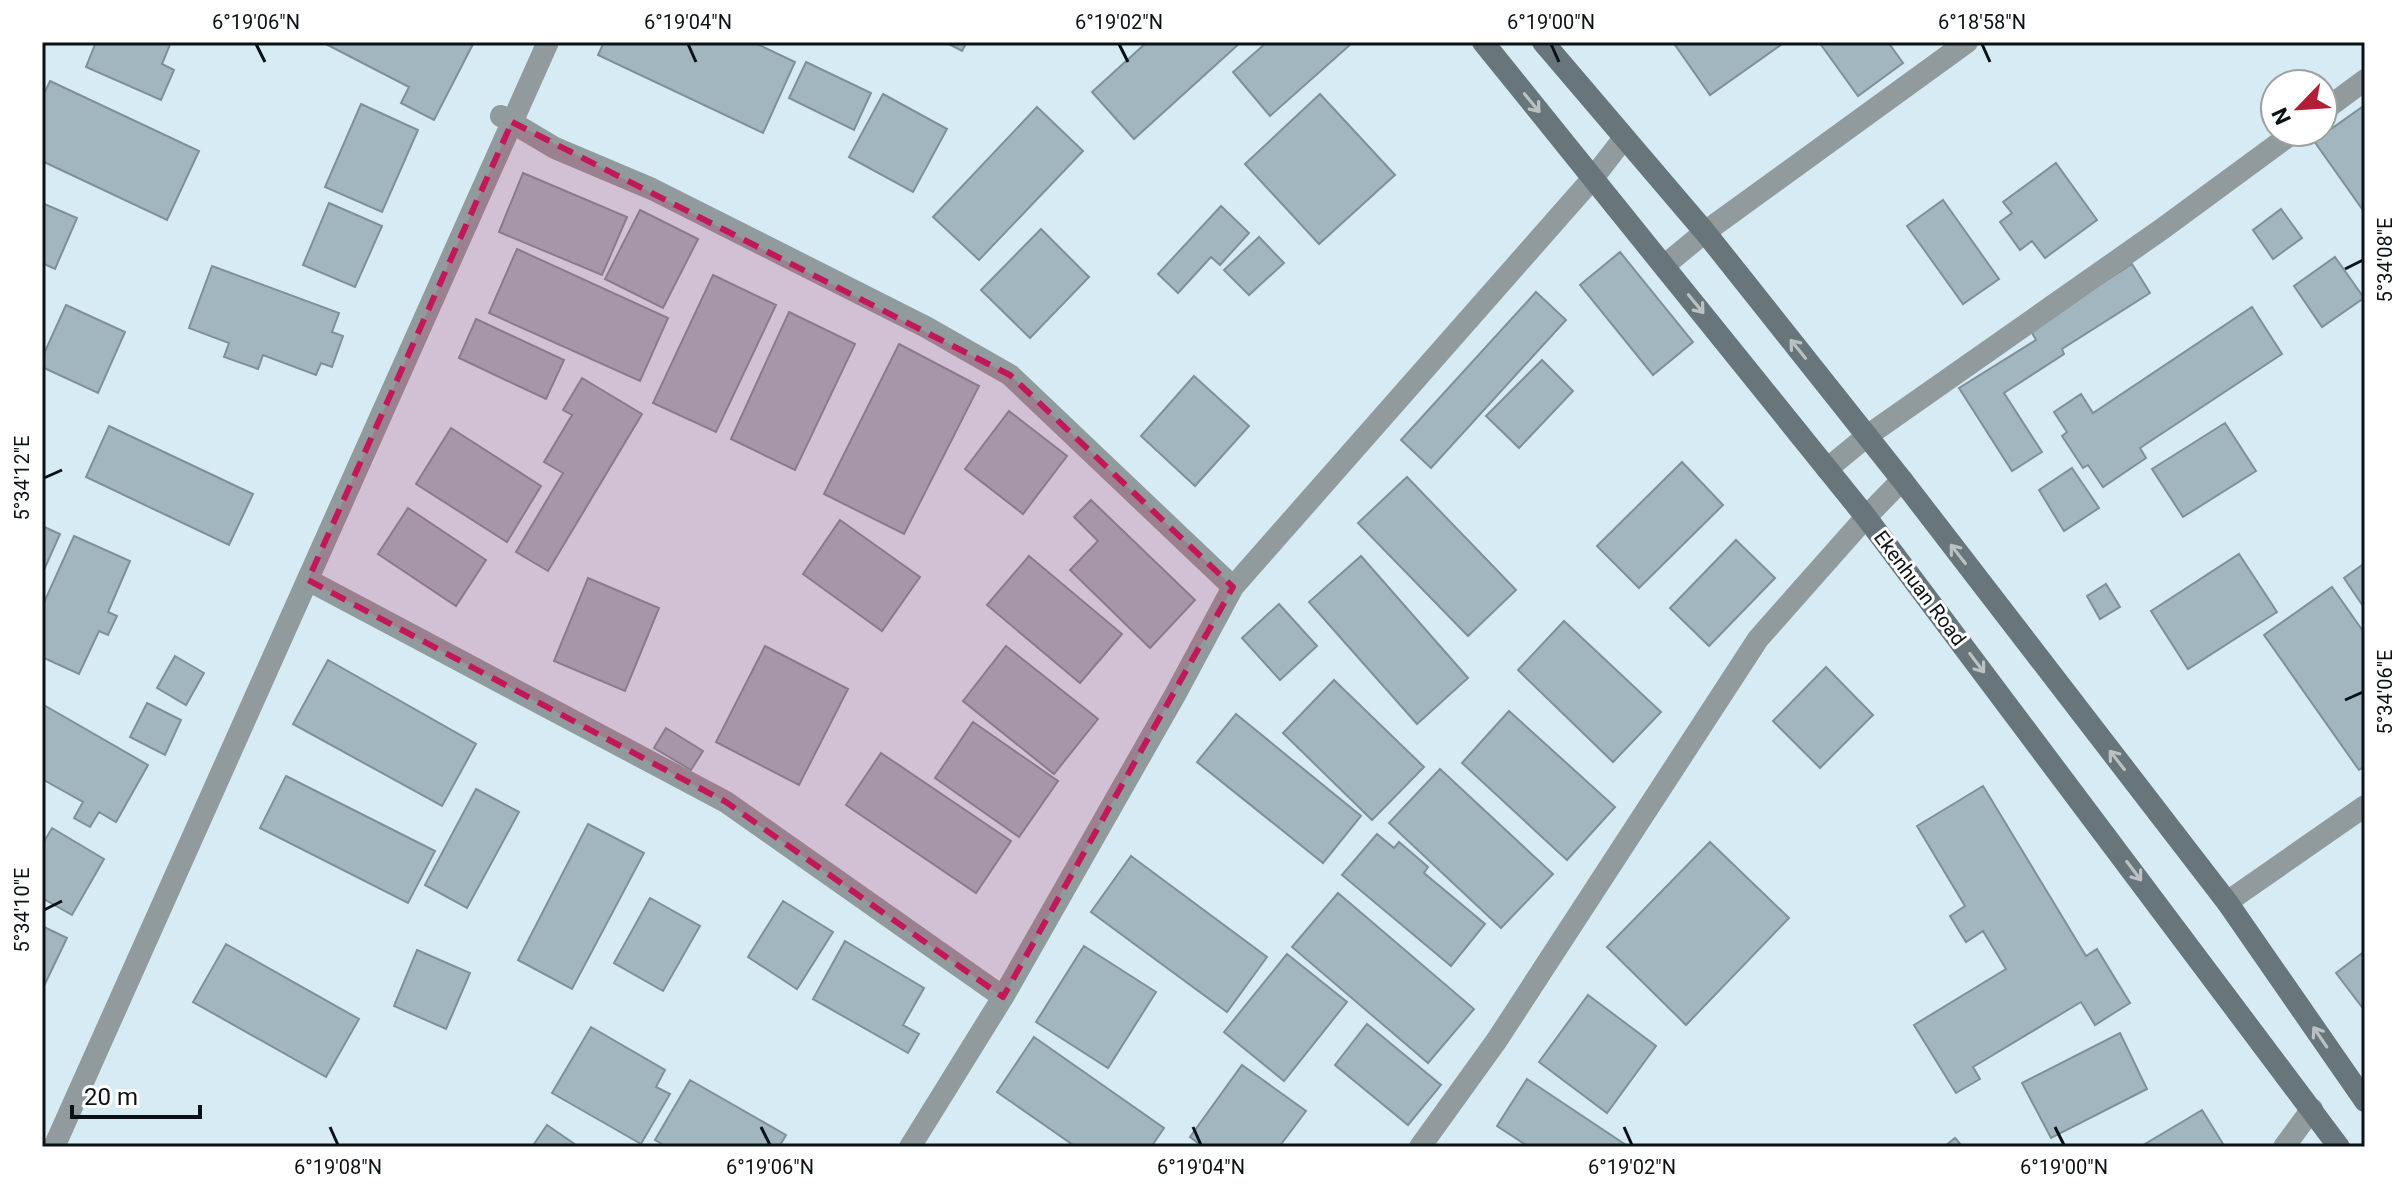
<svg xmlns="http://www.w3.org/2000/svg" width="2407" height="1189" font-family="Roboto,sans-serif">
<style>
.building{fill:#a1b6be;stroke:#7e9199;stroke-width:2}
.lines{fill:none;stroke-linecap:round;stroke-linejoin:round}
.minor{stroke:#919a9d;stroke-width:22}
.secondary{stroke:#68757a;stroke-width:22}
.oneway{stroke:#bbc1c3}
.marked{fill:#c2185b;fill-opacity:0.2;stroke:#c2185b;stroke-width:6;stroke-dasharray:16 10;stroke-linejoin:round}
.ticks{fill:none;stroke:#0b1215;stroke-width:3}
.labels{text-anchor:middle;stroke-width:6;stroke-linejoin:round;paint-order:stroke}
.street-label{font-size:20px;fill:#0b1215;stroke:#fff}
.neatline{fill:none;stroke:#0b1215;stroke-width:3}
.ticks-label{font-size:20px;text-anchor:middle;fill:#0b1215}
</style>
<rect width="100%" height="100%" fill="#d6ebf4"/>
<path class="building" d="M96,42H171L162,64L174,70L161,100L86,67Z
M322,42H470L473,44L434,120L401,103L409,87Z
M604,42H753L795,62L763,133L598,55Z
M945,42H967L962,51Z
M1147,42H1241L1134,139L1092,92Z
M1267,42H1349L1351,44L1270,116L1233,72Z
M1673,42H1785L1710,95Z
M1819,42H1888L1903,63L1858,96Z
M806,62L871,93L854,130L789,98Z
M50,81L199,151L167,220L42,161V98Z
M883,94L947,129L913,192L849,157Z
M1320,94L1395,175L1319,244L1245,164Z
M361,104L418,130L382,212L325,187Z
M2365,105V213L2314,141Z
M1037,107L1083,151L979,260L933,217Z
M2056,163L2097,220L2045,258L2032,241L2020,250L2000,222L2012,213L2003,202Z
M523,173L627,217L602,275L499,232Z
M1943,200L1999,279L1963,304L1907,226Z
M42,203L77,218L55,269L42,263Z
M329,203L382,226L355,287L303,265Z
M1221,206L1249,233L1220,265L1211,257L1178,293L1158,274Z
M2281,209L2302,238L2273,259L2253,230Z
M640,210L698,239L663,308L605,279Z
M1041,229L1089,277L1030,338L981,290Z
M1259,237L1284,263L1249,295L1224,270Z
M517,249L668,318L640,381L489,313Z
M1620,252L1693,342L1653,375L1580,285Z
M2335,257L2364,298L2322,327L2294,286Z
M2132,264L2150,293L2062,349L2064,354L2004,393L2042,452L2012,471L1959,388L2036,340L2030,329Z
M212,266L339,313L332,332L343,336L332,367L321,363L316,375L263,355L258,369L224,357L229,343L189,328Z
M713,275L776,305L716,432L653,403Z
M1536,292L1566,320L1431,468L1401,440Z
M66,305L125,332L98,393L42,367V358Z
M2252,307L2282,354L2140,448L2146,458L2103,487L2088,465L2083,468L2062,436L2067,432L2054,412L2081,394L2093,413Z
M789,312L855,344L795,470L731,439Z
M476,319L564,360L546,399L459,358Z
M899,344L979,386L904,534L824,494Z
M1542,360L1573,391L1519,448L1486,416Z
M1194,376L1249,426L1195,486L1141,436Z
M582,378L642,414L548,571L516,552L563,473L544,462L572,415L563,410Z
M1009,411L1067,456L1023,514L965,469Z
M2225,423L2256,471L2183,517L2152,469Z
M109,426L253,494L229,545L86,477Z
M451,428L541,486L507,542L416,484Z
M1682,462L1723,505L1639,588L1597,546Z
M2072,468L2099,508L2064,531L2039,490Z
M1407,477L1516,590L1468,636L1358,523Z
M1091,500L1195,600L1150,648L1070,570L1098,541L1074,517Z
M408,508L486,560L456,606L378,554Z
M840,520L920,577L882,631L803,574Z
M42,526L60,534L44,570L42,569Z
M74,536L130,561L108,612L117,616L108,635L99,631L79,674L42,657V607Z
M1736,540L1775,578L1709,646L1670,608Z
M2239,554L2277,612L2188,669L2151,611Z
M1029,556L1122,634L1080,683L987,605Z
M1361,556L1468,678L1417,724L1309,602Z
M2365,563V609L2344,578Z
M588,578L659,608L625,691L554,661Z
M2106,584L2120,607L2100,619L2087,596Z
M2332,587L2365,634V766L2359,770L2264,635Z
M1279,604L1317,646L1280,680L1242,638Z
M1564,621L1661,712L1613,762L1518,670Z
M765,646L848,689L799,785L716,742Z
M1006,646L1098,719L1054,774L963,701Z
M175,656L204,673L186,705L157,688Z
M328,660L476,744L442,806L293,724Z
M1826,667L1873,715L1820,768L1773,721Z
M1334,680L1424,767L1372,820L1283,733Z
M147,703L181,720L165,755L130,737Z
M42,704L148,765L116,822L99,812L90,827L74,818L83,802L42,779Z
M1509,711L1615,807L1567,860L1462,763Z
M1236,714L1361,816L1323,863L1197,762Z
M973,722L1058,781L1019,837L935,778Z
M666,728L703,751L691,770L654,748Z
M881,753L1011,841L976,893L846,805Z
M1440,769L1553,874L1501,928L1389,823Z
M286,776L435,851L408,903L260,828Z
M1983,786L2086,956L2097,949L2130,1003L2095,1025L2081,1002L1973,1067L1980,1079L1956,1093L1914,1025L2006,969L1983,931L1966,942L1950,916L1965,906L1917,826Z
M476,789L519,812L467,908L425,885Z
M588,824L644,853L572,989L518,960Z
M52,828L104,859L72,915L42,898V845Z
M1377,834L1394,848L1399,842L1428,867L1424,873L1485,924L1451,966L1342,875Z
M1710,842L1789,918L1686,1025L1607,947Z
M1131,856L1267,957L1227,1012L1091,912Z
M1338,893L1474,1009L1428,1063L1292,947Z
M650,898L700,926L663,991L614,963Z
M783,901L833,932L797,989L748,957Z
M42,926L67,938L42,990Z
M845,941L924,988L903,1025L919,1034L908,1053L813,999Z
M226,944L359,1019L326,1077L193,1002Z
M1084,946L1156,992L1108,1068L1036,1022Z
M417,950L470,973L446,1029L394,1006Z
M2365,951V1011L2336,973Z
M1287,954L1347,1002L1284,1081L1224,1032Z
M1588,995L1656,1046L1607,1113L1539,1062Z
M1367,1024L1441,1085L1408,1125L1335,1065Z
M591,1027L665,1070L656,1087L670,1094L641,1144L552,1093Z
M2120,1033L2147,1089L2051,1138L2022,1083Z
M1034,1037L1164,1128L1151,1147H1076L997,1092Z
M1242,1065L1306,1111L1279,1147H1203L1190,1137Z
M1527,1079L1629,1147H1529L1497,1126Z
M690,1080L786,1135L779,1147H667L655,1140Z
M2202,1110L2225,1147H2140Z
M547,1125L579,1147H532Z
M1955,1138L1963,1147H1944Z"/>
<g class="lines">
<path class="minor" d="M2323,111L2365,80
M501,116L555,148L652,189L926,327L1010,375L1233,587
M1665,265L1705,232L1967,42
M1827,469L1867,436L2162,229L2294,132
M308,580L726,802L1003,997
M2227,902L2365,806
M54,1147L548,42
M910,1147L1003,997L1175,695L1233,587L1593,178L1624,138
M1420,1147L1497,1040L1758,639L1866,517L1902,480
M2284,1147L2312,1109"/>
<path class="secondary" d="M1483,42L1866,517L2339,1147
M1543,42L1705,232L1902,480L2227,902L2365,1101"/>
</g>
<defs><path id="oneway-shaft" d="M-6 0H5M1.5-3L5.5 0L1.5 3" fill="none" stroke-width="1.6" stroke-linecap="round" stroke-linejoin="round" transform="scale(2)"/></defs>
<g class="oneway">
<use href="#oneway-shaft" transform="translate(1532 103) rotate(51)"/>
<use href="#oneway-shaft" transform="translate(1696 304) rotate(51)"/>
<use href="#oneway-shaft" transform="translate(1798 349) rotate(-129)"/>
<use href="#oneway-shaft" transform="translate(1958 554) rotate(-128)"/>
<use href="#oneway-shaft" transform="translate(1977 663) rotate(53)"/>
<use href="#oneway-shaft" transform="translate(2117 760) rotate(-128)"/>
<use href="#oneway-shaft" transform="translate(2134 871) rotate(53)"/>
<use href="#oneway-shaft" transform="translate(2320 1037) rotate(-124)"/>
</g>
<path class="marked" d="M512,122L1010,375L1233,587L1003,997L726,802L308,580Z"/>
<path class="ticks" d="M256,44L265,62M688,44L696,62M1119,44L1128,62M1551,44L1559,62M1982,44L1990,62M2345,269L2363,260M44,478L62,470M2345,700L2363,692M44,910L62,901M330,1127L338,1145M761,1127L770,1145M1193,1127L1201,1145M1624,1127L1632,1145M2055,1127L2064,1145"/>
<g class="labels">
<g class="street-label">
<text transform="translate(1920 588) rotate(53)" y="7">Ekenhuan Road</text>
</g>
</g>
<rect width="2407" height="1189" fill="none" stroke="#ffffff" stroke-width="88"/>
<g transform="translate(2299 108) rotate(245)"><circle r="38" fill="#ffffff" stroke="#9da0a1" stroke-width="2"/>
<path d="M0-6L14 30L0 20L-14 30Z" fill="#b11e36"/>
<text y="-12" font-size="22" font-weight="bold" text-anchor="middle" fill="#0b1215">N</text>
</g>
<path d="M72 1105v12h128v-12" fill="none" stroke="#0b1215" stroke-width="4"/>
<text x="84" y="1105" font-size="24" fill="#0b1215" stroke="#ffffff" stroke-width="6" paint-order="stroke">20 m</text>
<rect x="44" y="44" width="2319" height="1101" class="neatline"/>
<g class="ticks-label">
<text x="256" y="29">6°19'06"N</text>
<text x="688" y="29">6°19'04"N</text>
<text x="1119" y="29">6°19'02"N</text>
<text x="1551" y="29">6°19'00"N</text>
<text x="1982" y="29">6°18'58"N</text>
<text transform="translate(2385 260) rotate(-90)" y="7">5°34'08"E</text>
<text transform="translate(22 478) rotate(-90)" y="7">5°34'12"E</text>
<text transform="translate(2385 692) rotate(-90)" y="7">5°34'06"E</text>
<text transform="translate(22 910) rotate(-90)" y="7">5°34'10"E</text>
<text x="338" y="1174">6°19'08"N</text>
<text x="770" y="1174">6°19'06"N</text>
<text x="1201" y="1174">6°19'04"N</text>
<text x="1632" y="1174">6°19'02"N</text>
<text x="2064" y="1174">6°19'00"N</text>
</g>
</svg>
